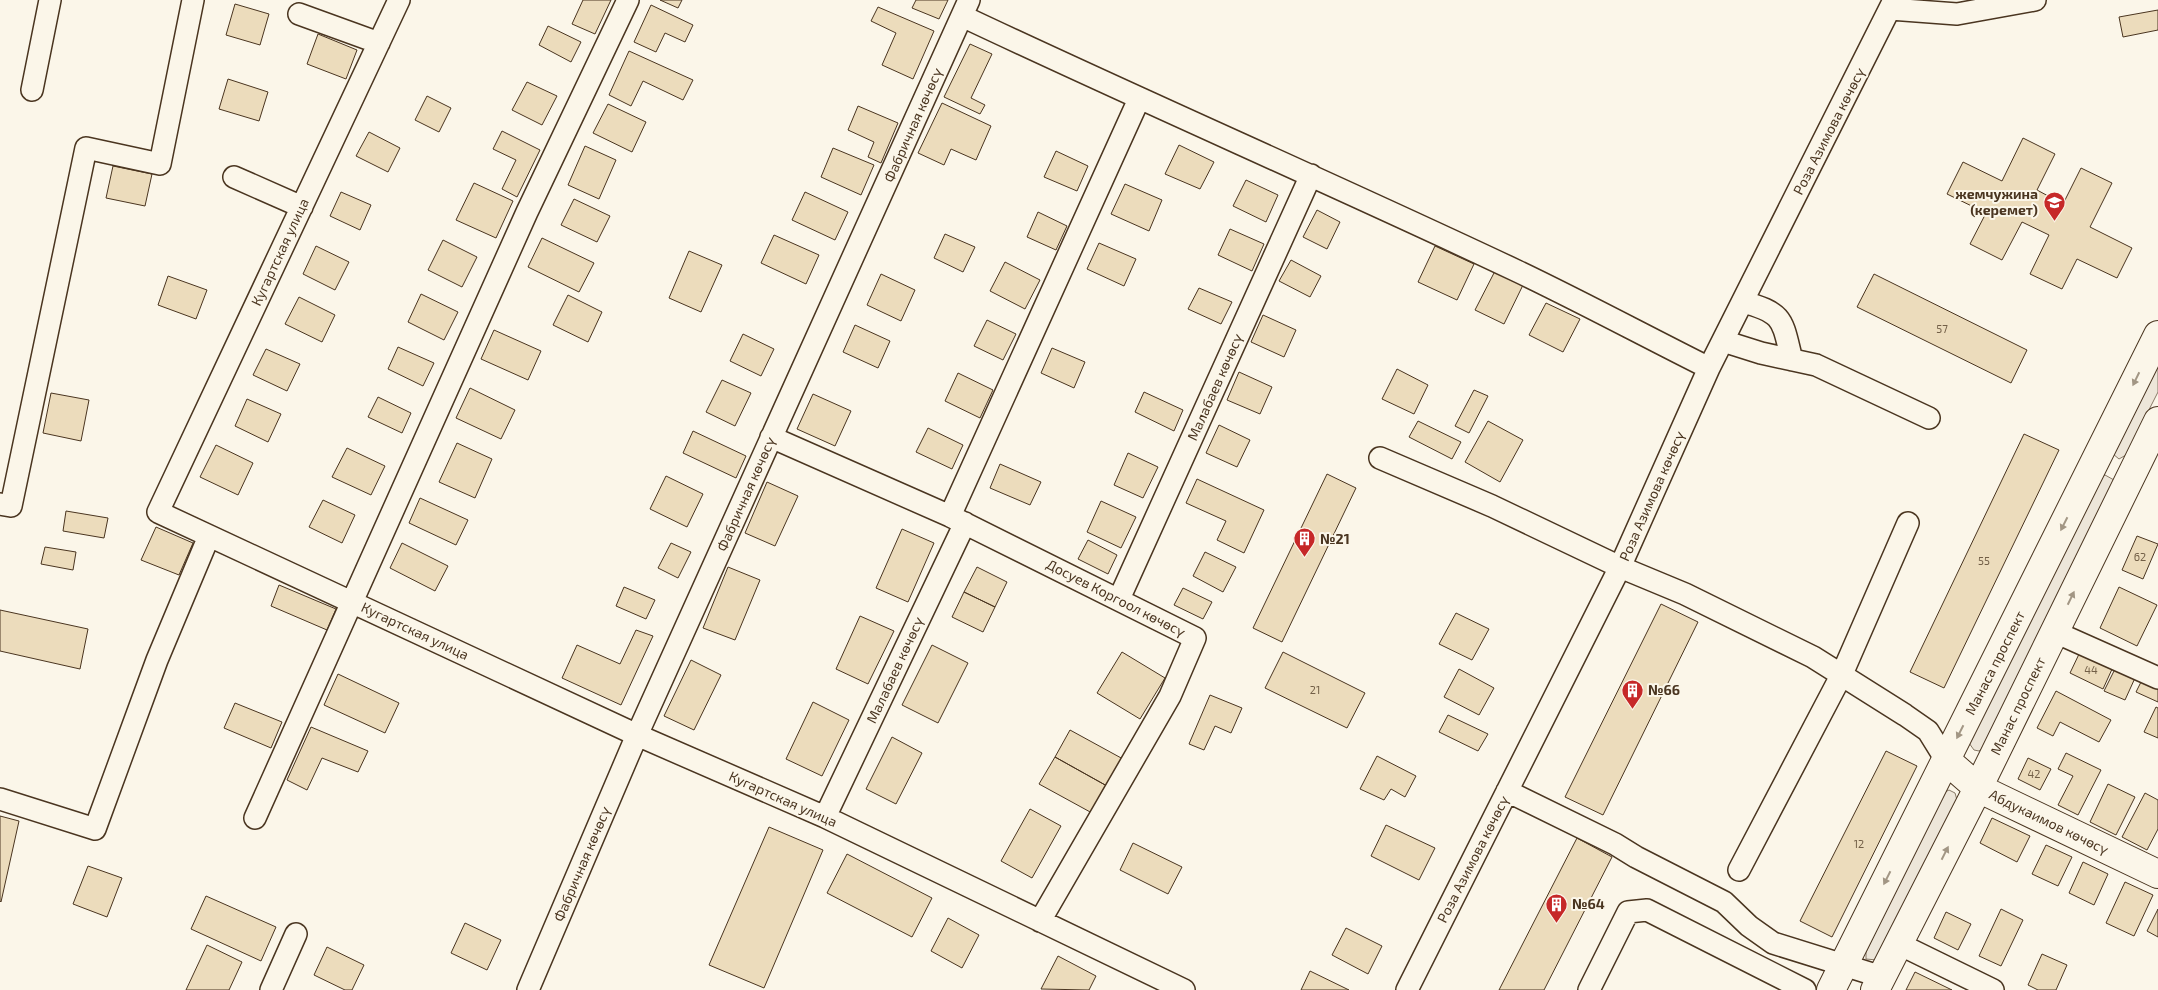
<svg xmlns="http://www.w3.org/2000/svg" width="2158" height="990" font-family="'Exo 2',sans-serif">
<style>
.green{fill:#ede6d9;stroke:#887966}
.building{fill:#ecdcbc;stroke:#4a3520}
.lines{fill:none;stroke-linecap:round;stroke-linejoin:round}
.minor-casing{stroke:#4a3520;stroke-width:24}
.major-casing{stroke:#4a3520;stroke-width:30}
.minor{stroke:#fbf6e9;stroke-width:21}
.major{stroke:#fbf6e9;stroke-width:28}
.oneway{fill:#a29684}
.labels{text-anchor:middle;stroke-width:4;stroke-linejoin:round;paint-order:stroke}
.number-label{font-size:11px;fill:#725f47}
.street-label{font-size:14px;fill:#4a3520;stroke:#fbf6e9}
.poi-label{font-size:14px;font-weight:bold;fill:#4a3520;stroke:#fbf6e9;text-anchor:start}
</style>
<rect width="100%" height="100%" fill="#fbf6e9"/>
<path class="green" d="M2158,360V392L2126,455L2119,459L2113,454Z
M2105,475L2114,480L1985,747L1979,751L1974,750L1969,743L2102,477Z
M1949,790L1955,793L1957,800L1877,960L1866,959V952L1943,793Z"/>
<path class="building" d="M583,0H611L595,34L572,24Z
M660,0H682L678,8Z
M916,0H948L939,19L912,8Z
M235,4L269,14L260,45L226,35Z
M651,5L693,25L685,42L665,33L656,52L634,42Z
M878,7L934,31L913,79L882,65L896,33L871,21Z
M2158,10V30L2123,37L2119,17Z
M548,26L581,42L571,62L539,45Z
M318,34L357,50L346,79L307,64Z
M970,44L992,54L971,98L985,105L980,114L944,97Z
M629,51L693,80L683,100L643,81L631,106L609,95Z
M228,79L268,92L259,121L219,109Z
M527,82L557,96L542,125L512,110Z
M427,96L451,108L439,132L415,120Z
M942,103L991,126L976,160L951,149L944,165L918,153Z
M608,104L646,122L632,152L593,133Z
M858,106L898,123L881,163L868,157L874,142L848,130Z
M502,131L540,150L517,197L502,189L516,160L493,149Z
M369,132L400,148L388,172L356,156Z
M2023,138L2055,154L2037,190L2063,204L2081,168L2112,183L2090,227L2132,248L2117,278L2077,259L2062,289L2030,274L2049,235L2022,222L2002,260L1970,244L1986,213L1947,194L1963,162L2002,181Z
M1179,145L1214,162L1200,189L1165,174Z
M585,146L616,160L599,199L568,185Z
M833,148L874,165L861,195L821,177Z
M1056,151L1088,166L1077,191L1044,177Z
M113,166L152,174L145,206L106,198Z
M1246,180L1278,195L1266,222L1233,206Z
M474,183L513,201L496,238L456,220Z
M1125,184L1162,200L1149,231L1111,214Z
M341,192L371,205L360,230L330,216Z
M805,192L848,212L835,240L792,220Z
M574,199L610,216L597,242L561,225Z
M1317,210L1340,222L1327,249L1303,237Z
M1038,212L1067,226L1056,250L1027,237Z
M1230,229L1264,244L1252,271L1218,255Z
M945,234L975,247L963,272L934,258Z
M774,235L819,255L806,284L761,263Z
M542,238L594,263L579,292L528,267Z
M443,240L477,257L462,287L428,270Z
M1099,243L1136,259L1124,286L1087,269Z
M316,246L349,262L335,290L303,274Z
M1435,246L1474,264L1457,300L1418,282Z
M689,251L722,265L701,312L669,298Z
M1291,260L1321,276L1310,297L1279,281Z
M1005,262L1040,280L1025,309L990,291Z
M1495,271L1523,285L1504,324L1475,310Z
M881,274L915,290L901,321L867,305Z
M1874,274L2027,350L2011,383L1857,307Z
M168,276L207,290L196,319L158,305Z
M1199,288L1232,302L1221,324L1188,309Z
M421,294L458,312L444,340L408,322Z
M568,295L602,312L588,342L553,325Z
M299,297L335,315L322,342L285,324Z
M1546,303L1580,319L1563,352L1529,335Z
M1263,315L1296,330L1284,357L1251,342Z
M987,320L1016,334L1003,360L974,346Z
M855,325L890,341L878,368L843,352Z
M494,330L541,351L528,380L481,359Z
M743,334L774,349L761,376L730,361Z
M398,347L434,363L423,386L388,369Z
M1052,348L1085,362L1074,388L1041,373Z
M266,349L300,364L287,391L253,375Z
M1397,369L1428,385L1414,414L1382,399Z
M1239,372L1272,387L1260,414L1227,400Z
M958,373L993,390L980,418L945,401Z
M722,380L751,393L735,426L706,412Z
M470,388L515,410L501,439L456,418Z
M1474,390L1488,396L1469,433L1455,426Z
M1144,392L1183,410L1174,431L1135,412Z
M51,393L89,400L81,441L43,433Z
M813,394L851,411L835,446L797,429Z
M378,397L411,413L402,433L368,417Z
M247,399L281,414L268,442L235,426Z
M1418,421L1461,442L1452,459L1409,437Z
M1488,421L1523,440L1500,482L1465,462Z
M1219,425L1250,440L1237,467L1206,453Z
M928,428L963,445L952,469L916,452Z
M693,431L746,456L736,478L683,453Z
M2024,434L2059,450L1944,688L1910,672Z
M457,443L492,459L475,498L439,482Z
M216,445L253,463L238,495L200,477Z
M347,448L385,466L371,495L332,477Z
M1128,453L1158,467L1143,498L1114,485Z
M1000,464L1041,482L1030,505L990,488Z
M1327,474L1356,488L1282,642L1253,628Z
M666,476L703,494L687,527L650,509Z
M1197,479L1264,510L1244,553L1217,540L1226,521L1186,503Z
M767,482L798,496L775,546L745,533Z
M420,498L468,520L456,545L409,523Z
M323,500L355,515L342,543L309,527Z
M1101,501L1136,517L1121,548L1087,532Z
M66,511L108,518L104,538L63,531Z
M156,527L193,543L179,575L141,560Z
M902,529L934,543L908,602L876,588Z
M2137,536L2158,544L2143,579L2122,570Z
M1088,540L1117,555L1108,574L1078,559Z
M402,543L448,566L435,591L390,568Z
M671,543L691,552L678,578L658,568Z
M45,547L76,552L73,570L41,564Z
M1205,552L1236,567L1223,592L1193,576Z
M728,567L760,580L735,640L703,628Z
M977,567L1007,582L995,607L964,592Z
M279,585L336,609L327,630L271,606Z
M624,587L655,600L646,619L616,606Z
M2119,587L2157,605L2137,646L2100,628Z
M1183,588L1212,602L1203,619L1174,605Z
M964,592L995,607L983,632L952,617Z
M1661,604L1698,622L1603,815L1565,797Z
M0,610L88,629L80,669L0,651Z
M1456,613L1489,629L1472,660L1439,644Z
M860,616L894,631L868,684L836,669Z
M636,630L653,636L621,705L562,678L577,645L620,664Z
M932,645L968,663L938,723L902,705Z
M1122,652L1165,678L1140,719L1097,693Z
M1283,652L1365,693L1347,728L1265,688Z
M2080,652L2113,667L2103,689L2070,673Z
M691,660L721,675L694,730L664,716Z
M1459,669L1494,688L1479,715L1444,697Z
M2115,669L2135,678L2125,700L2104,691Z
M338,674L399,703L385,733L324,705Z
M2142,680L2158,687V702L2136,692Z
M2056,691L2111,720L2099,742L2060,722L2053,736L2037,728Z
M1210,695L1242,708L1231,733L1215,726L1204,750L1189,744Z
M813,702L849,720L822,776L786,759Z
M235,703L282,722L271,748L224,728Z
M2156,707L2158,708V738L2144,732Z
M1448,715L1488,734L1478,751L1439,732Z
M311,727L368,751L358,772L322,758L307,790L287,780Z
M1070,730L1123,759L1107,786L1055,757Z
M892,737L922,753L896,804L866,789Z
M1886,751L1917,766L1832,937L1800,921Z
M2066,753L2101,770L2078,815L2058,805L2073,776L2058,769Z
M1377,756L1416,776L1405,797L1391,789L1384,800L1360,789Z
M1055,757L1107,786L1092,813L1039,784Z
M2028,758L2051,769L2040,790L2018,779Z
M2108,784L2135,797L2116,835L2090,822Z
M2145,793L2158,800V829L2147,850L2122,837Z
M1030,809L1061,826L1032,878L1001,861Z
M0,816L19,821L1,902L0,901Z
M1992,818L2030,836L2017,862L1980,843Z
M1386,825L1435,848L1419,880L1371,856Z
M769,827L823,850L764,988L709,965Z
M1577,838L1612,857L1544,990H1499Z
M1133,843L1182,867L1168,894L1120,870Z
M2046,845L2072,857L2058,886L2032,874Z
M847,854L932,898L912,937L827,893Z
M2083,862L2108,874L2094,905L2069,893Z
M88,866L122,878L107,917L73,904Z
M2125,882L2153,895L2134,936L2106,923Z
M206,896L276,927L261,961L191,929Z
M2001,909L2023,920L2001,966L1979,956Z
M2158,909V937L2147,931Z
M1946,912L1971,924L1958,950L1934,938Z
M948,918L979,935L962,968L931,951Z
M465,923L501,940L487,970L451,953Z
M1346,928L1382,946L1368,974L1332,955Z
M207,945L242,962L229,990H186Z
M327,947L364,965L352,990H345L314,975Z
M2042,954L2067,965L2056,990H2038L2028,985Z
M1058,956L1096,976L1089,990L1041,989Z
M1310,971L1349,990H1301Z
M1915,972L1952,990H1906Z"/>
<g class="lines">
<defs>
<path id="minor" d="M399,0L158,512L637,735L825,817L1184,990
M1890,9L1957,14L2035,0
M299,14L379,43
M962,16C1146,103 1333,184 1517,271C1582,302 1645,336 1709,368
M32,90L50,0
M234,177L302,207
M1743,302C1785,313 1782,321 1792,360
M1723,341L1761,353L1816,365L1929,418
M771,437L950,516L1195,638L1170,696L1040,921
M1380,458L1492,506L1620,567L1685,594L1813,657L1905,715L1928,731L1946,760
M0,504L11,506L86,148L160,164L193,0
M950,516L1139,99
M1119,599L1311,175
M2055,632L2158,678
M1507,791L1615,844L1636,857L1724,902L1749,926L1773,943L1882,977
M0,799L95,829L157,660L209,536
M825,817L965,523
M255,818L527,212L628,0
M1739,870L1842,674L1908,523
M1899,944L1993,990
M271,990L296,934
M528,990L637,735L969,0
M1407,990L1620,567L1709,368L1894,0
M1589,990L1628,912L1647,910L1805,990"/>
<path id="major" d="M1946,760L1978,788L2158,874
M1831,990L2158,335
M1875,990L1978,788L2158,421"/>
</defs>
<use href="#minor" class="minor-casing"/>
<use href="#major" class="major-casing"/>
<use href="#minor" class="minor"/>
<use href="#major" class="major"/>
</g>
<defs><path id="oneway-solid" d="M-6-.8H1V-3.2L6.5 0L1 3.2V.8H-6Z" transform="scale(1.25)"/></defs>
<g class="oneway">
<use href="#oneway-solid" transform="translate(2136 379) rotate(116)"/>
<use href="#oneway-solid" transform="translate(2064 524) rotate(117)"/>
<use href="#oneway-solid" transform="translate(2071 598) rotate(-64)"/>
<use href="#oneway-solid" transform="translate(1960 732) rotate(117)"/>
<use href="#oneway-solid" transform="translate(1945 853) rotate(-63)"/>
<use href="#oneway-solid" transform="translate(1887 878) rotate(117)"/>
</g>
<defs>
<symbol id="school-pin" viewBox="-11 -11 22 30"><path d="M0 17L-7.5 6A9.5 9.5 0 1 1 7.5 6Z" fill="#c62828" stroke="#fbf6e9"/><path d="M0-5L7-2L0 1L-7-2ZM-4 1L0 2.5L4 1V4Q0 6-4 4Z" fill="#fff"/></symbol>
<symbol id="building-pin" viewBox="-11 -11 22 30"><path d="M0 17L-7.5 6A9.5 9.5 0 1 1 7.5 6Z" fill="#c62828" stroke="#fbf6e9"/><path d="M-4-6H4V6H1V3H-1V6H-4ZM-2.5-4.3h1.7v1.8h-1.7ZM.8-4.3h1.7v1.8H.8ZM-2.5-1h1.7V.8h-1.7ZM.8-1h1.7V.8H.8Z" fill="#fff"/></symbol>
</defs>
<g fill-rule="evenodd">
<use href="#school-pin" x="2042" y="190" width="25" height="34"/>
<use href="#building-pin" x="1292" y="526" width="25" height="34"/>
<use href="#building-pin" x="1620" y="678" width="25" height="34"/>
<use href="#building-pin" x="1544" y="892" width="25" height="34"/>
</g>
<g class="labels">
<g class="number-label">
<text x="1942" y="333">57</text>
<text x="2140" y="561">62</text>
<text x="1984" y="565">55</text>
<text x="2091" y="674">44</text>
<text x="1315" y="694">21</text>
<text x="2034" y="778">42</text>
<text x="1859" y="848">12</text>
</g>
<g class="street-label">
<text transform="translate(913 125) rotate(-66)" y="5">Фабричная көчөсү</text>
<text transform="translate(1829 131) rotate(-63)" y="5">Роза Азимова көчөсү</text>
<text transform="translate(280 252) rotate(-65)" y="5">Кугартская улица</text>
<text transform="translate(1215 387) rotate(-66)" y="5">Малабаев көчөсү</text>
<text transform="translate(746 494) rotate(-66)" y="5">Фабричная көчөсү</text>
<text transform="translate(1652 496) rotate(-66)" y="5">Роза Азимова көчөсү</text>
<text transform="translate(1116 598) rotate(27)" y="5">Досуев Коргоол көчөсү</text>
<text transform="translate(415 631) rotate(25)" y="5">Кугартская улица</text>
<text transform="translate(1995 663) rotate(-63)" y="5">Манаса проспект</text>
<text transform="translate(895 670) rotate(-65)" y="5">Малабаев көчөсү</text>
<text transform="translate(2018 706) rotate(-64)" y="5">Манас проспект</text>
<text transform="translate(783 799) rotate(24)" y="5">Кугартская улица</text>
<text transform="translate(2049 822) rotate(26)" y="5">Абдукаимов көчөсү</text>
<text transform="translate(1473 859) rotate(-63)" y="5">Роза Азимова көчөсү</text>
<text transform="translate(582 864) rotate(-67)" y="5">Фабричная көчөсү</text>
</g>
<g class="poi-label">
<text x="2038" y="199" text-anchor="end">жемчужина<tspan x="2038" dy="16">(керемет)</tspan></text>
<text x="1320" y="544">№21</text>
<text x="1648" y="695">№66</text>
<text x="1572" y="909">№64</text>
</g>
</g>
</svg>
